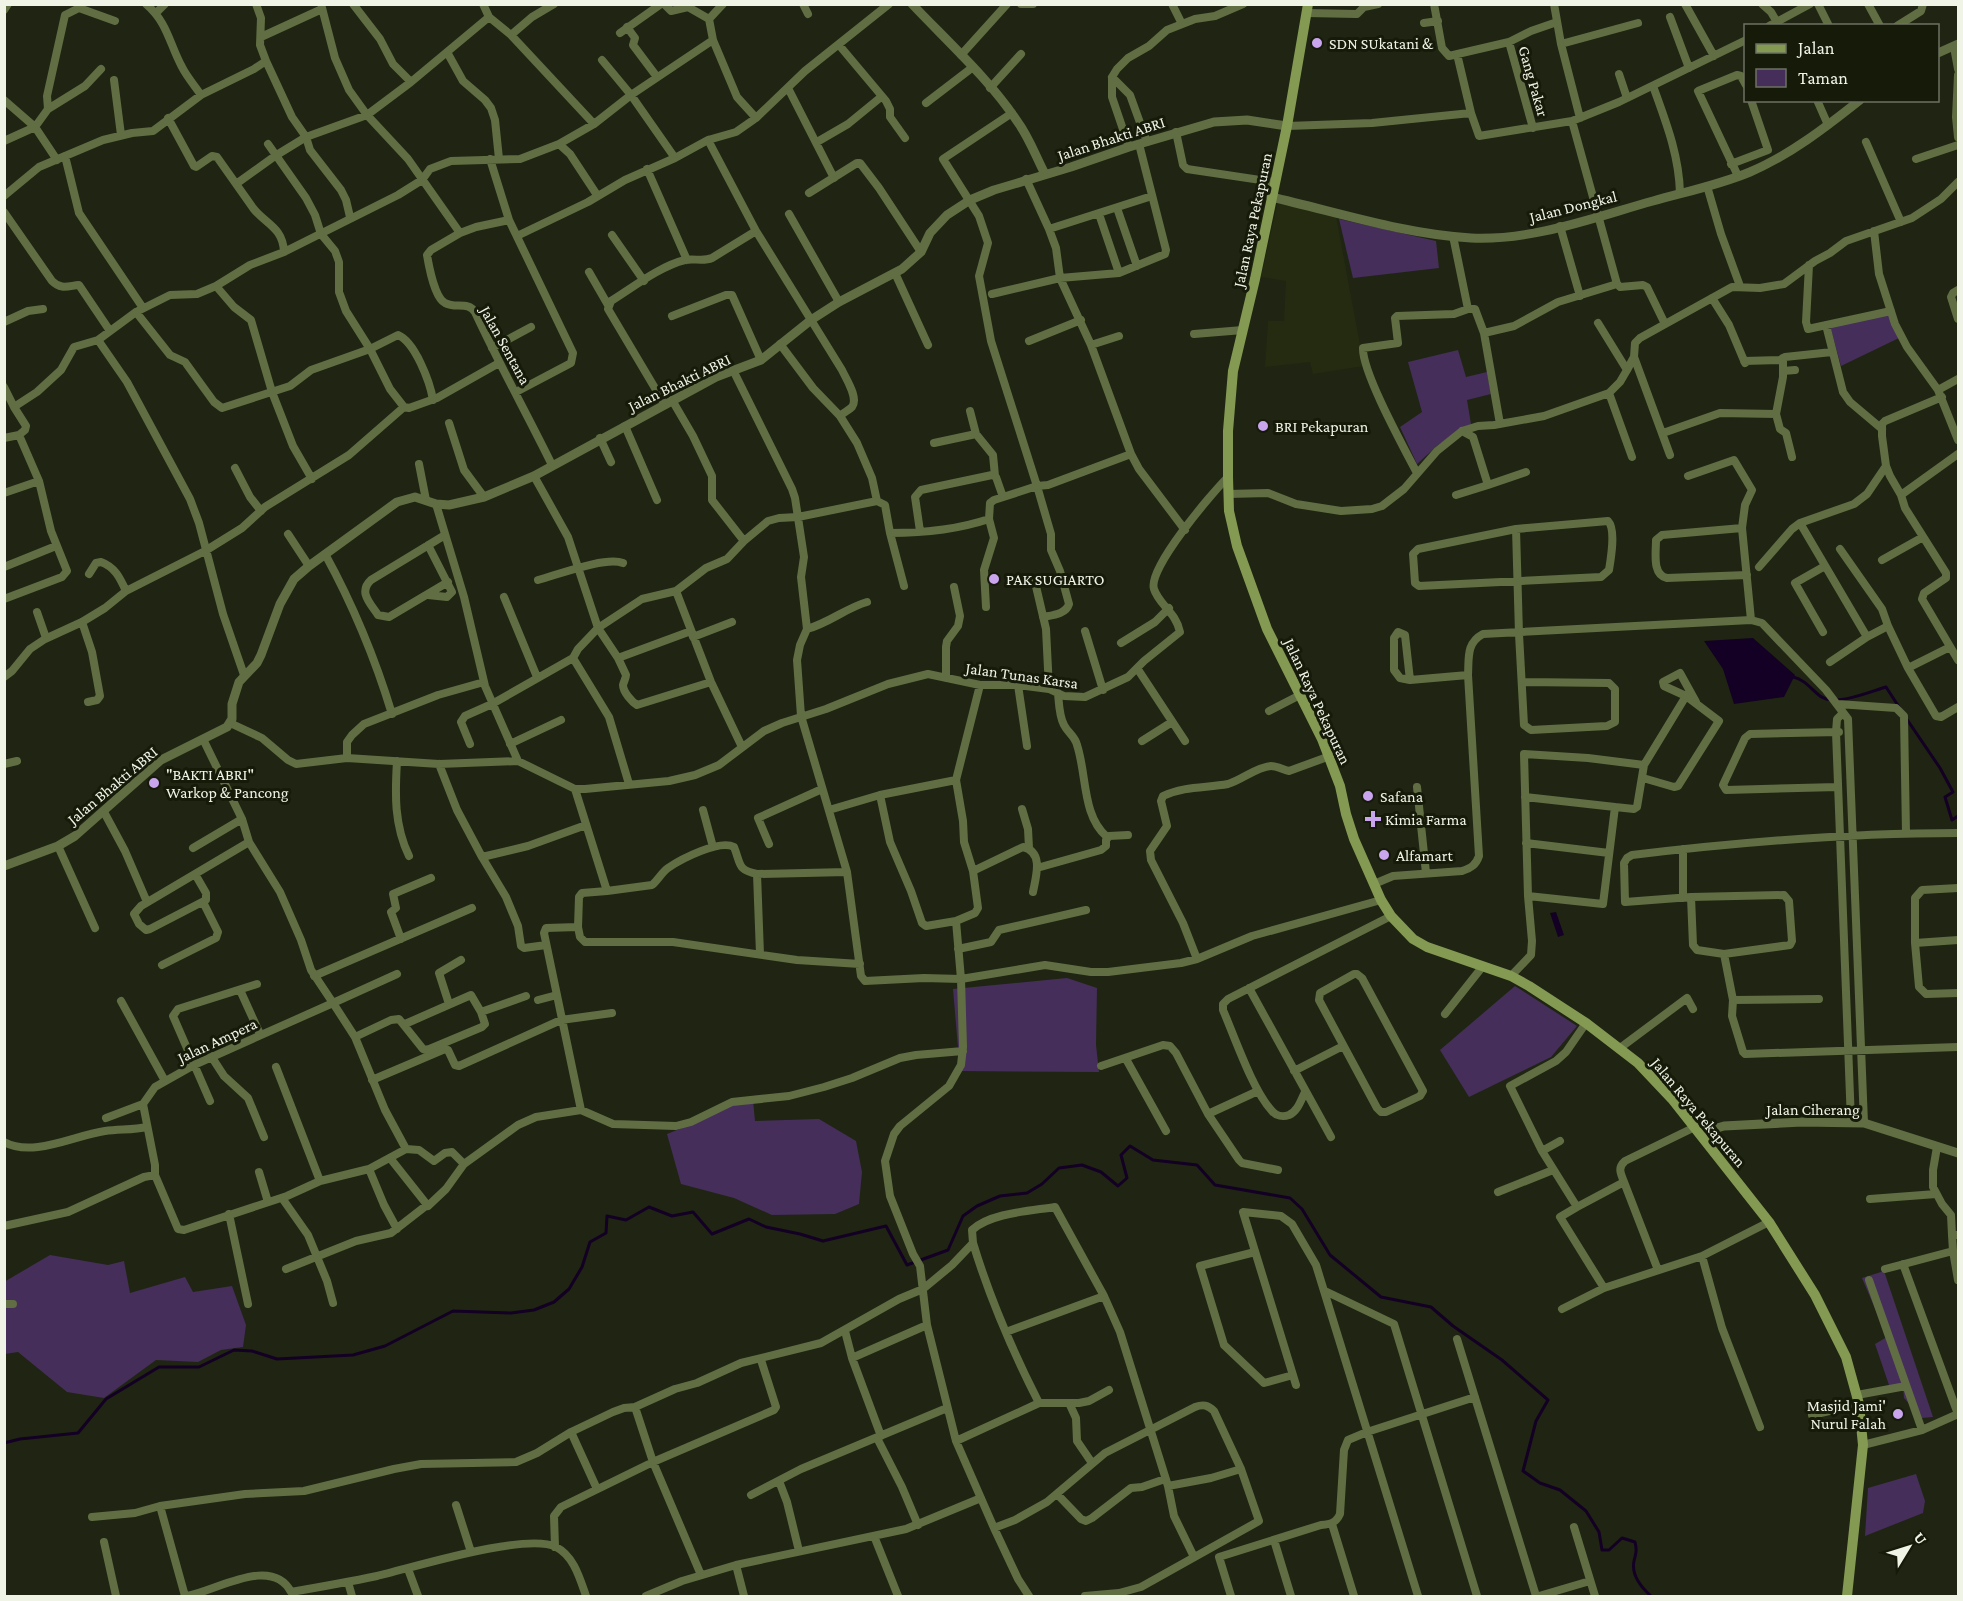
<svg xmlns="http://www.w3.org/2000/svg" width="1963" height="1601" font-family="'Crimson Pro',serif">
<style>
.built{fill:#242b11}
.green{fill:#452e5a}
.water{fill:#130024}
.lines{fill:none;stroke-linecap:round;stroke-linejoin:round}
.stream{stroke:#130024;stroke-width:3}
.minor{stroke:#616e43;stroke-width:8}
.tertiary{stroke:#616e43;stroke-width:9}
.secondary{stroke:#849a53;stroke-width:10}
.poi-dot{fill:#c9a5ee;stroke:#161b09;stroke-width:2}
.labels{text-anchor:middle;stroke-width:6;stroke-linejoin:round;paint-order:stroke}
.poi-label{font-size:16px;fill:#eff4e7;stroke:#161b09;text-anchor:start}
.street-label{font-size:16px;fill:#eff4e7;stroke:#161b09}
</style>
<rect width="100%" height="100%" fill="#1f2512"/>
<path class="built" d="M1278,201L1336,216L1364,366L1313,374L1310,362L1265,367L1268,321H1284L1286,281L1261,277Z"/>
<path class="green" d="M1339,219L1436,241L1439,268L1353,278Z
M1885,309L1899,338L1841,366L1829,322Z
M1458,350L1466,377L1487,372L1491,394L1467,400L1471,424L1438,445L1417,464L1400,427L1422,412L1408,362Z
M1067,978L1097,988L1096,1045L1099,1072L960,1071L953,989Z
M1515,986L1577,1026L1551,1057L1469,1097L1440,1050Z
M753,1100L755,1121L819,1119L856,1141L862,1172L859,1204L835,1214L772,1215L734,1198L681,1184L667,1134L705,1119L723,1107Z
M50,1255L108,1265L124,1261L130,1293L185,1277L193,1292L232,1286L246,1325L243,1347L221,1350L198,1362L156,1360L104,1398L67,1392L18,1352L5,1354L4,1282Z
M1884,1271L1933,1417L1922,1418L1904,1398L1903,1387L1890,1388L1875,1344L1887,1337L1862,1278Z
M1916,1474L1925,1501L1923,1513L1865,1536L1868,1488Z"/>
<path class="water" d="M1753,638L1795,675L1784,697L1734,704L1723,669L1704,641Z
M1556,912L1564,935L1558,937L1550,913Z"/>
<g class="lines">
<path class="stream" d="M1793,677C1804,679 1811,689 1820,696C1835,707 1869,692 1886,687L1899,707
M1906,718L1940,768L1953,792L1945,797L1952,820L1958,816
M4,1443L20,1439L78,1433L106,1399L159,1367H199L234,1350L252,1351L277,1359L353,1355L385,1346L453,1311L511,1313L534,1310L554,1302L569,1289L582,1267L590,1242L606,1233L607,1216L626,1220L649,1207L672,1216L693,1212L712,1234L749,1219L766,1227L800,1234L823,1241L886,1226L907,1265L948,1250L963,1216L977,1206L1000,1196L1027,1193L1042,1184L1059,1168L1082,1165L1101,1172L1118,1186L1127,1178L1121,1155L1130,1146L1153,1160L1197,1165L1215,1185L1290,1198L1302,1209L1330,1255L1381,1297L1431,1307L1453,1326L1502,1360L1548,1400L1536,1421L1523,1471L1540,1483L1560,1490L1586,1511L1599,1532L1602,1550H1609L1622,1538L1635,1542C1637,1550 1636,1553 1634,1561C1631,1575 1642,1588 1651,1596"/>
<path class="minor" d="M146,4C168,23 169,43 182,67C187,77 195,86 201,95
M321,4L335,58L349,90L367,115L408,159L460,233L431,250L427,255C429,267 435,298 445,303C455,309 468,301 475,312C499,364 527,414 552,465
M353,4L380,39L393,64L411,82
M483,4L489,17L511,35L594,124
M664,4L671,11L688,7L709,19
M803,4L808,14
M1021,4H1033
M1172,4L1182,24
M1434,4L1442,48L1449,56L1509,42L1531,31L1557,22
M1554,4L1561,44L1580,118
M1685,4L1714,56
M1762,4L1771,12L1778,24
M1818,4L1829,26
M1868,4L1880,26
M4,10L8,4
M156,13L165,4
M1307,13L1357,14L1364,7L1378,4
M1670,17L1689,68
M709,19L713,40L737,97L756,118
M709,19L723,4
M1424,23L1438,21
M1769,26L1810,4
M1897,26L1921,11L1923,4
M627,27L635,38L633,45L657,77
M620,33L661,4
M511,35L532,17L554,4
M261,37L322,9
M1509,42L1533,128
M1561,44L1638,23
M839,45L886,101L890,109V117L905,138
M1954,47L1958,69
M447,52L463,81L485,100L491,108L495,120L499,159
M1457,54L1471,113
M961,55L1007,4
M602,60L631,95L675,158
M266,61L292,117L306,137L310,150L341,190L346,200L350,217
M1619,74L1627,98
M1958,75L1956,117L1958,137
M1112,77L1130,95L1147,142
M114,80L121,135
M1653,86C1666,122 1679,155 1680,193
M788,88L834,178
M990,88L1021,54
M4,100L35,127L57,160
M1817,100L1828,125
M926,103L973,67
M48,109L85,86L101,69
M168,118L194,166L196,167L212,156L217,157C229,174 241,191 253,208C265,224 283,227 284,252
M1287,126L1372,123L1471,113L1479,136L1572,121
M1176,132L1183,165L1187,169L1274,182
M708,140L756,231L842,370C846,379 859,398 852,407C849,410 843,413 840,416
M4,141L35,127L48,109L47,96L65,15L79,8L115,21
M817,142L848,124L881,97
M1866,142L1901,222
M268,144L306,198L315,215L321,234L335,251L339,262V292L346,311L370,349L390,389L404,407
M559,144L570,154L597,195
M1129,147L1112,97V77L1117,69L1128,58L1149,46L1167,30L1195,19L1215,16L1243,4
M65,156L79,213L143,308
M490,159L509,220L573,353L571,363L516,392
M1916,159L1958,145
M1731,164L1768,150L1751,100
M647,169L687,260
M1738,176L1698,91L1737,75L1741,76L1746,85
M1026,179L1049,229L1056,248L1060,278L1091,345L1131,454L1139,469L1185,530
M236,184L275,156L306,137L367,115L411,82L489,17
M1707,186L1721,234L1740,286
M809,193L857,163H860L879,188L921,252
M4,196L39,167L103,140L132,133L153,131L201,95L254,69L266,61L260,45L261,18L256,4
M1117,208L1137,266
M4,212L52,281C61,290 68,286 79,285L110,331
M789,214L839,302
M1099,214L1119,273
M1560,226L1580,296
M1049,229L1152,196
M1874,231L1879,274L1895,324L1907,347L1938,390L1958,440
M460,233L476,227L509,220
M612,235L644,281
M517,236L588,202L625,180L675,158L708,140L736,132L756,118L805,71L889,4
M1453,236L1468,309
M1809,265L1806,322L1808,329L1891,311
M589,272L608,305
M895,273L928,345
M1617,284L1620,287L1643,285L1647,287L1665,324
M216,286L234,307L251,320L272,392L293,446L312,479
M1958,290L1953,293L1951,297L1958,319
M992,294L1060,278L1119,273L1165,254L1166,250L1139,144
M1712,298L1729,325L1745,363
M136,312L170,355L185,362L214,402L222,408L290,386L311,370L370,349L398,335C415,342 430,382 433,400
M672,316L726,295H732L761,360
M4,322L28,311L43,309
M1598,323L1627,370
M1826,325L1843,392L1850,402L1882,429
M1484,333L1500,424
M1194,334L1243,330
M98,340L127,382L190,499L199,523L223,614L244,675
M1029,341L1081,320
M780,344L813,388L840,416L857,443L872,478L877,501L885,505L890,533C922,533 959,529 989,519L990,503L994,500L1037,486L991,341L979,276L988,243L979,216L943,159L1012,113
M1091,345L1119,336
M492,348L531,327
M1634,357L1670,455
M1783,358V377L1776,414L1780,429L1786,433L1792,457
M1744,361L1780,360L1785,357L1832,352
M733,370L792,489L795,498L804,557L801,577L807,629L800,645L797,660L801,716L847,872L861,976L865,981L924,978L961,979L1045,965L1091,972H1108L1181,963L1197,959L1252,936L1381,900
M1783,371L1795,370
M4,387L14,407L26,426L25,430L19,435L4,438
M1938,390L1958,379
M1609,393L1632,457
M1942,397L1885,421L1882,424V436L1886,466L1890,476L1901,495L1905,508L1946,573V578L1924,593L1922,599L1958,660
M672,400L693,436L712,476V500L744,541
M665,405L608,309L611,301C632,288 660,266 685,260C694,258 703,262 712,258L756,231
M14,407L37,392L61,370L74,347L98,340L136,312L170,295L197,294L216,286L250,265L284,252L398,195L422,180L430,169L451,161L520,159L559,144L594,124L631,95L713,40
M970,411L976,434L993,455L995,476
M449,423L464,470L484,497
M625,426L657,500
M1663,433L1720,413L1776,414
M600,438L611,462
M934,443L976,434
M419,464L426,500
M235,468L250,497L261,511
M1417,473C1404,448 1362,372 1363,348L1398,343L1395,318L1397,316L1454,314L1468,309H1475L1484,333L1514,326L1558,302L1617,284L1572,121L1619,102L1746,40
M534,476L568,537L598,628L618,658L691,631
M1688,476L1734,460L1752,490L1745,505L1742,528L1751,620
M1488,485L1526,472
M4,493L39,481
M1228,494L1268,493L1296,504L1341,511L1372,509L1382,506L1404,489L1437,451L1462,431L1478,426L1494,425L1544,416L1609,393L1620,382L1627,370L1634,357L1635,343L1640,338L1732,287L1760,288L1784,284L1815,261L1830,253L1846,241L1912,218L1941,199L1958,182
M1456,495L1488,485L1473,437L1462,431
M1901,495L1958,454
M436,504L464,597L485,686L518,761L575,789H585L669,781L695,775L719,765L764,731L782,723L826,709L888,684L928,674L980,685H1018L1049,689L1064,696L1085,697L1128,677L1144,661L1180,632C1176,612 1159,605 1154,589C1147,569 1212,493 1228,477
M1608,521C1616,529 1611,558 1609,570L1601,577L1419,586L1415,583L1413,554L1418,549L1516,529Z
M1800,523L1867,637
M1742,528L1662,535L1656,540C1656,553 1652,575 1667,578L1747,575
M1516,529L1519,634L1524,725L1531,730L1607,726L1615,722V689L1609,683L1523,682
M920,531L915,497L921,490L992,475L996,477L1003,497
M890,533L904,586
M288,534L309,566
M445,535L371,580C358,592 370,603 378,615L389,617L448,582
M1840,549L1882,609L1888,626
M325,554C353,605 375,658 392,714
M1882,560L1923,537
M4,567L56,546
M1759,567L1792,529L1800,523L1854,504L1867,494L1886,466
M89,574L96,563L101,562C115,567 120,578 126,591
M538,580C557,575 606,556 623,563
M1035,582L1046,629L1049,689
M676,591L711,682L742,747
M428,595L447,597L452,592L428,545
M504,597L537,677
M4,599L62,577L67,571L51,531L39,481L19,435
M986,607L984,570L994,538L989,519
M37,612L46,638
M1043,617C1053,615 1066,614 1069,604L1060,571L1051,550V534L1037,486L1048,485L1131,454
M82,622L92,652L100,696L97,700L88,702
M807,629C829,623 846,608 867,602
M1085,631L1103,690
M1823,632L1795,583L1825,566
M693,637L732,622
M1121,643L1155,622L1169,608
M573,658L609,717L629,784
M618,658L626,675C626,678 624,681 623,685C623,692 632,702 637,705L711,682
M1830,662L1867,637L1888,626L1908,668L1936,716L1941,717L1958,707
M1137,668L1185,741
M1908,668L1950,647
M4,677L12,671L30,649L45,639L82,622L105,608L126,591L205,551L242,528L265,507L349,455L404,407L409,408L437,398L499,363
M946,678V647L947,641L958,626L960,616L954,587
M1410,680L1405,635L1398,632L1394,638V670L1400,678L1410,680L1468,675
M980,685L956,780L963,821L964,842L973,871L978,908L975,913L956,921L961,979L963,1047L961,1065L949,1086L900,1126L894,1134L885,1161L890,1196L913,1254L920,1266L927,1325L956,1441L994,1528L1018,1579L1029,1596
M1018,685L1027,746
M1058,693C1059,703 1059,716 1064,725C1068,733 1075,736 1077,745C1087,775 1082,816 1107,837
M1686,696L1664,686L1663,682L1680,673L1696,702
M1838,704L1896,708L1904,716L1906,833
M1269,711L1300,695
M1843,713L1837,719L1836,732L1851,1122
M230,723L262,738L288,760L296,764L347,758L439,764L518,761
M1142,741L1172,722
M470,744L461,722L465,716L492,704L573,658L578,649L598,628L642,599L676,591L706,568L727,559L744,541L768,521L779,518L798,517L877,501
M510,744L561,720
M347,758V742L352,735L364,724L438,695L484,682
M397,761C395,794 394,825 409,856
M4,764L17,761
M439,764L457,810L482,857L506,897L518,926L521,946L524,948L546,945
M1643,778L1674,787L1678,786L1719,721L1686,696L1644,765
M1417,787L1426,873
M1838,787L1726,790L1723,785L1745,738L1750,734L1839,732
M575,789L607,891L582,893L579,897L578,927L546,928L544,933L581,1110
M880,795L890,842L911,891L922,923L926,926L956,921
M1525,797L1615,807
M1022,809L1028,829L1029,848
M703,810L713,847
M829,810L880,795L956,780
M104,812L125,851L147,902
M1958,833C1850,833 1740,842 1632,855L1627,858L1624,863L1625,902L1691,897L1693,945L1697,950L1724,954L1733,1000L1732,1016L1743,1052L1745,1054L1958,1047
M1526,843L1609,853
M769,844L758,818L822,789
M58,846L95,928
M193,848L242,819
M482,857L528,846L586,825
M1037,868L1101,850L1106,846V840L1109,836L1128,835
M973,871L1023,847C1044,852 1036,876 1033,892
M195,874L206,893V900L150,929L146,930L139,924L134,914L141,906L249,842
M757,874L760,954
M1374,884L1393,876L1462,871C1471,868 1476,865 1479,856L1468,675C1469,658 1466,643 1483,634L1751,620L1762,623L1826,690L1848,719L1864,1123
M1958,888L1922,890L1915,898V943L1919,987L1926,994L1958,993
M607,891L652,885C658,880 662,872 668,868C681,859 720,839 734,847C741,864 737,870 757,874L847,872
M1691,897L1784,895L1789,901L1792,941L1790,945L1724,954
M1683,898V849
M578,927L580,937L585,942H673L797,960L860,964
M401,939L391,912L396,908L393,894L431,878
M1915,943L1958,940
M958,949L991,942L999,930L1086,910
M1197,959L1183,923L1151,860L1150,851L1167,826L1161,801L1163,796C1184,786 1206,788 1228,784C1242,780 1256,767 1271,766C1277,766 1283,770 1289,771L1330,756
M162,965L216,938L218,932L203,902
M1354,974H1357L1362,978L1423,1091L1420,1096L1386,1112H1381L1377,1108L1319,1000L1320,993Z
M314,976L472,908
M1511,976L1531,955L1532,941L1528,896L1524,754L1588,758L1644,765L1637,807L1634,809L1615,807L1603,904L1528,896
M1249,988L1331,1137
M240,990L260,1034
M538,1000L557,995
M1733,1000L1819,999
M121,1001L165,1081
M449,1004L439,973L461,960
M481,1012L526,996
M1445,1014L1483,966
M1586,1023L1566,1052L1556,1061L1510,1086L1542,1151L1577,1207L1560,1217L1604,1288
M355,1037L391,1020L399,1019L423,1049L427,1050L482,1027L485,1024L481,1012L471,995L405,1024
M1620,1048L1687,998L1693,1009
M211,1056L224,1076L248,1098L264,1137
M1126,1059L1166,1131
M1101,1066L1163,1045L1170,1046L1176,1053L1208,1114L1239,1160L1242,1163L1278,1170
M276,1067L320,1181
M1294,1071L1343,1046
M372,1080L445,1049L448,1050L455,1065L459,1066L561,1020L612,1013
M1305,1092C1301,1100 1298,1111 1289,1115C1283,1117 1276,1116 1272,1111C1253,1091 1235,1038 1223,1010V1004L1228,999L1391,916
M210,1101L173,1016L178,1009L257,984
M1208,1114L1258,1091
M106,1118L143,1104
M4,1142C33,1158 75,1135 105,1131C119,1129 133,1130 147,1127
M1937,1147L1933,1170V1187L1942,1204L1951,1215L1952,1235
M406,1149L419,1150L434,1161L445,1153L452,1152L464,1164
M1542,1151L1560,1141
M390,1158L428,1206L446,1189L464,1164L518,1125L536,1117L581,1110L613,1124L676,1126L691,1122L732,1102L789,1096L824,1087L852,1078L900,1058L916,1055L963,1051
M369,1169L384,1205L397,1229
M259,1172L268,1202
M155,1175L178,1229L184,1230L287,1196L320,1181L369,1169L406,1149L385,1110L355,1037L333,1003L397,974
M1498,1192L1553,1170
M282,1198L308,1235L327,1281L333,1303
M1870,1199L1936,1194
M1577,1207L1624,1182
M229,1214L248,1304
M4,1226L68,1212L144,1177L155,1175V1165L143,1104L155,1087L194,1065L333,1003L311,970L301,940L280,892L249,842L242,819L203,739
M973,1243C990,1299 1013,1352 1039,1403
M1953,1251L1958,1280
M1255,1252L1200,1266L1224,1345L1264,1383L1293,1375
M1702,1256L1722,1328L1760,1427
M1903,1264L1958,1414
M286,1269L356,1241L391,1233L427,1205
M1885,1269L1953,1251L1952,1235H1958
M1658,1270L1624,1182C1621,1174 1617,1168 1625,1161L1695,1127
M1869,1280L1922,1430
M1325,1291L1394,1324L1477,1596
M4,1304H13
M1562,1309L1604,1288L1702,1256L1769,1222
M845,1331L852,1358L881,1436
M1006,1332L1104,1296
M1457,1339L1536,1596
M852,1358L927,1325
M1296,1385L1243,1212L1281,1216L1292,1224L1316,1265L1418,1596
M1857,1395L1906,1386
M1070,1405L1076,1418L1077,1441L1092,1463
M1812,1415L1859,1404
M571,1432L597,1489
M877,1438L902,1487L918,1525
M956,1441L1039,1403H1079L1089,1401L1109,1390
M1863,1445L1922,1430L1958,1414
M779,1481L787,1502L799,1551
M1168,1486L1211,1478L1241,1469
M1057,1494L1081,1519L1086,1521L1092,1518L1131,1488L1142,1487L1165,1479
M751,1495L801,1469L947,1408
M456,1505L471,1552
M160,1506L245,1494L304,1491L394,1469L421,1464L516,1462L537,1453L571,1432L613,1412L624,1408L635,1407
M92,1517L135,1513L160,1506L185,1596
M1332,1524L1354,1596
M1574,1527L1595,1596
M994,1528L1015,1520L1047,1502L1105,1453L1195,1407C1203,1404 1208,1405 1214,1411L1241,1469L1259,1521L1141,1587L1119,1593L1085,1596
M874,1536L898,1596
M1274,1540L1291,1596
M104,1542L116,1596
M555,1547L554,1516L561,1507L653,1462L774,1410L776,1407L761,1360
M736,1565L744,1596
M408,1569L418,1596
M701,1575L653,1462L635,1407L675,1389L697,1383L741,1363L821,1343L899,1299L923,1289L952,1265L973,1243L972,1230C990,1213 1030,1211 1055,1207L1104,1296L1120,1332L1168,1486L1174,1516L1194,1557
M348,1582L352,1596
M187,1596C216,1591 272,1555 291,1592C320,1587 348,1582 377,1576C412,1568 526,1532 556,1547C574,1556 580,1579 586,1596
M646,1596L682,1581L736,1565L906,1529L981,1498
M1231,1596L1219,1557L1321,1525C1331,1524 1336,1523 1340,1514L1344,1450L1348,1440L1367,1432L1475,1397
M1539,1596L1590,1581"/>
<path class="tertiary" d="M912,4C947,41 990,80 1017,121C1029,137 1036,157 1045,174
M1938,53L1958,44
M1271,197C1337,212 1403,234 1471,238C1533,241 1595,217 1653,201C1685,192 1719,185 1750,172C1790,155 1826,127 1860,100
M4,866L58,846L75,836L161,760L227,727L232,719V704L239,682L257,663L261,655L280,604L294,579L309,566L397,502L415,497L436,504L449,505L484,497L534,476L716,377L761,360L811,320L839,302L902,269L921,252L930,233L947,215L970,200L994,190L1071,167L1129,147L1214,122L1247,120L1287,126
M1700,1133L1724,1126L1802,1122L1864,1123L1958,1153"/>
<path class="secondary" d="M1308,4L1287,126L1255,279L1233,371L1228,431V477L1229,511L1237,546L1267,629L1322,739L1340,786L1346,814L1354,839L1381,900L1391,916L1413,939L1427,947L1511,976L1529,986L1586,1023L1638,1063L1672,1099L1769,1222L1815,1295L1846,1357L1859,1404L1863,1445L1847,1596"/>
</g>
<g class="poi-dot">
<circle cx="1317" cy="43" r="6"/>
<circle cx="1263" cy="426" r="6"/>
<circle cx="994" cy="579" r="6"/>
<circle cx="154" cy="783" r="6"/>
<circle cx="1368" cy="796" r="6"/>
<path d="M1370 810h6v6h6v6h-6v6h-6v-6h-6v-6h6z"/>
<circle cx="1384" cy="855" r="6"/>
<circle cx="1898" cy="1414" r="6"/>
</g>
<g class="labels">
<g class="poi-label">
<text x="1329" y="49">SDN SUkatani &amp;</text>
<text x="1275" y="432">BRI Pekapuran</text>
<text x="1006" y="585">PAK SUGIARTO</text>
<text x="166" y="780">"BAKTI ABRI"<tspan x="166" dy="18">Warkop &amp; Pancong</tspan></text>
<text x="1380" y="802">Safana</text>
<text x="1385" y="825">Kimia Farma</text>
<text x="1396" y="861">Alfamart</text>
<text x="1886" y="1411" text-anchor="end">Masjid Jami'<tspan x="1886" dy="18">Nurul Falah</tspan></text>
</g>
<g class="street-label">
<text transform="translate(1534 81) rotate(74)" y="6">Gang Pakar</text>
<text transform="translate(1111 138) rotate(-18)" y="6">Jalan Bhakti ABRI</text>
<text transform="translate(1573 206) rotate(-14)" y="6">Jalan Dongkal</text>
<text transform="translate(1252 220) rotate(-78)" y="6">Jalan Raya Pekapuran</text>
<text transform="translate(506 345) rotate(61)" y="6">Jalan Sentana</text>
<text transform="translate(679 382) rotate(-26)" y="6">Jalan Bhakti ABRI</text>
<text transform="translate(1022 675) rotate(8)" y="6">Jalan Tunas Karsa</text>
<text transform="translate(1318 701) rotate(65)" y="6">Jalan Raya Pekapuran</text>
<text transform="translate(112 785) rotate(-40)" y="6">Jalan Bhakti ABRI</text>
<text transform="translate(217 1040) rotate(-25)" y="6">Jalan Ampera</text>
<text x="1813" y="1115">Jalan Ciherang</text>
<text transform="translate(1699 1112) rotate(50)" y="6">Jalan Raya Pekapuran</text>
</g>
</g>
<rect width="1963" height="1601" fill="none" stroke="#eff4e7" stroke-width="12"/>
<rect x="1744" y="24" width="195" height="78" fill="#161b09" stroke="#6d7262" stroke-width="1.5"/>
<rect x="1756" y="44" width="30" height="9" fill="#849a53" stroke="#6d7262" stroke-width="1.5"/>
<text x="1798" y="54" font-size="18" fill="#eff4e7">Jalan</text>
<rect x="1756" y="69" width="30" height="18" fill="#452e5a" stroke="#6d7262" stroke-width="1.5"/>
<text x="1798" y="84" font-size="18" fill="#eff4e7">Taman</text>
<g transform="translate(1909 1547) rotate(52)" stroke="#161b09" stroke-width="4.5" paint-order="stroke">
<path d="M0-4.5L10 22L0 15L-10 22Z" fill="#eff4e7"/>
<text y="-9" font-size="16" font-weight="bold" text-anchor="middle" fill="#eff4e7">U</text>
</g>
</svg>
